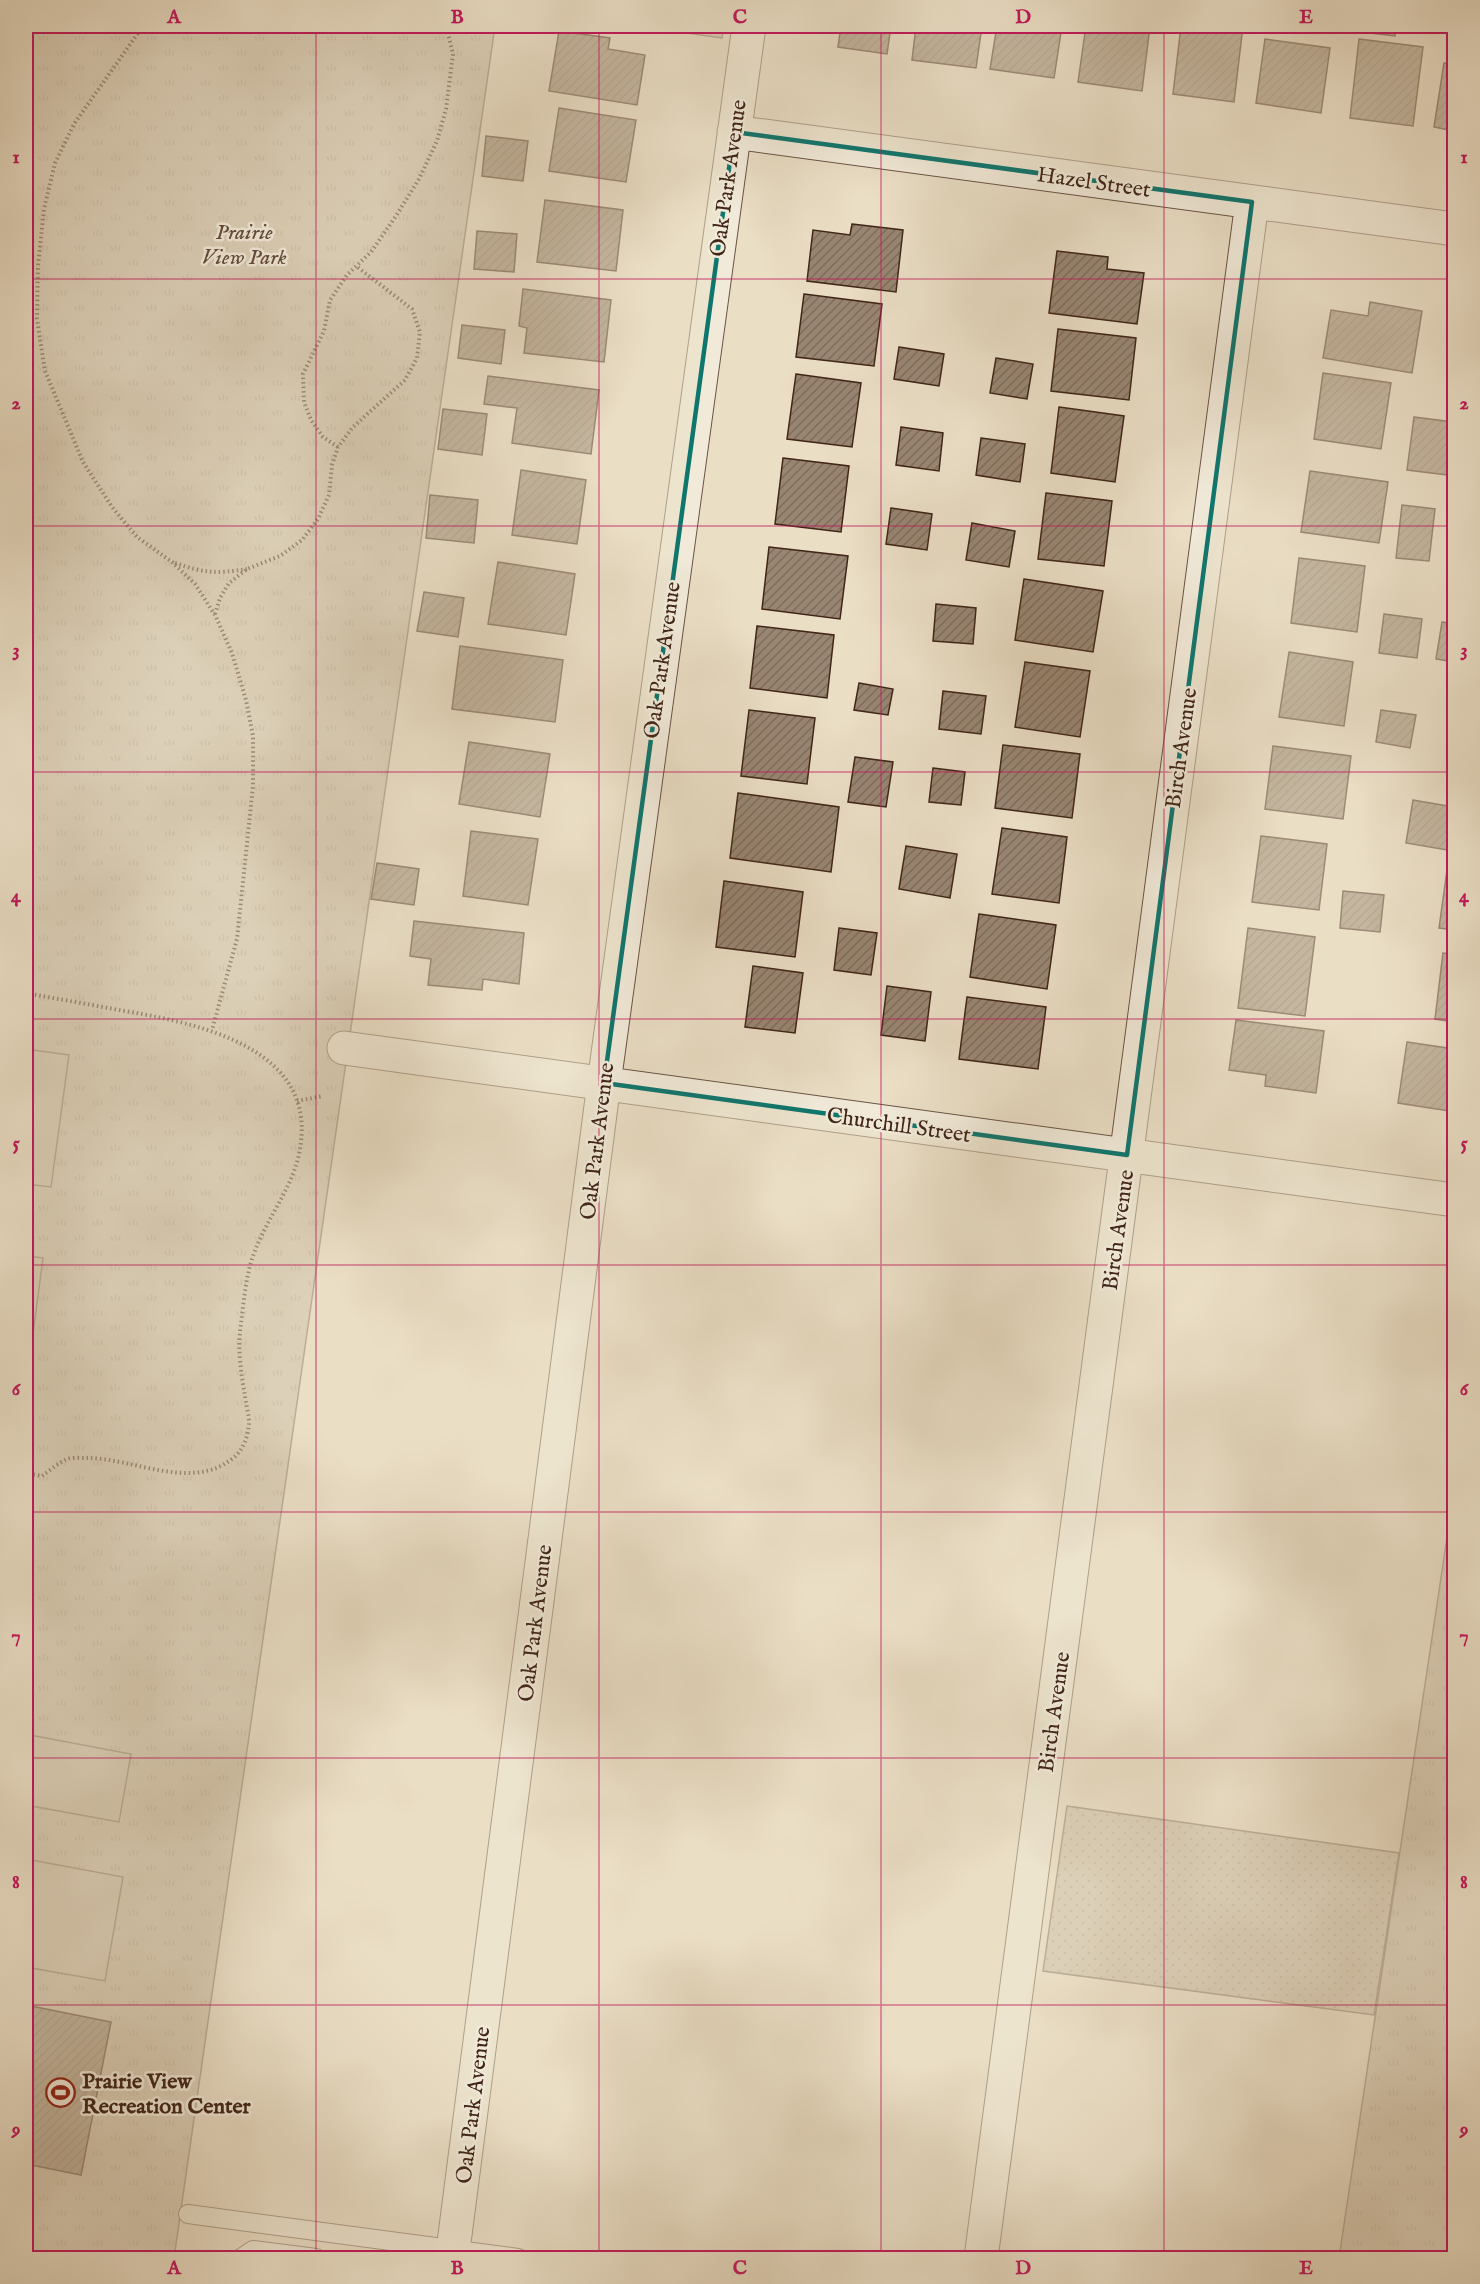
<svg xmlns="http://www.w3.org/2000/svg" width="1480" height="2284" font-family="'IM FELL English',serif">
<style>
.grass{fill:url(#grass-dots);stroke:#867260;stroke-width:1.5}
.park{fill:url(#park-tufts);stroke:#867260;stroke-width:1.5}
.pitch{fill:#cdbfa8;stroke:#867260;stroke-width:1.5}
.building{fill:url(#building-hatch);stroke:#402518;stroke-width:1.5}
.lines{fill:none;stroke-linecap:round;stroke-linejoin:round}
.service-casing{stroke:#6a5343;stroke-width:20}
.minor-casing{stroke:#6a5343;stroke-width:35}
.path{stroke:#402518;stroke-width:4;stroke-dasharray:1.5 3;stroke-linecap:butt}
.service{stroke:#f1ead9;stroke-width:18}
.minor{stroke:#f1ead9;stroke-width:33}
.marked{fill:none;stroke:#0f766e;stroke-width:4.5;stroke-linejoin:round}
.grid{fill:none;stroke:#c2185b;stroke-width:1.5;stroke-opacity:0.55}
.labels{text-anchor:middle;stroke-width:5;stroke-linejoin:round;paint-order:stroke}
.street-label{font-size:22px;fill:#402518;stroke:#f1ead9}
.park-label{font-size:22px;font-style:italic;fill:#634c3c;stroke:#f1ead9}
.poi-label{font-size:22px;font-weight:bold;fill:#402518;stroke:#f1ead9;text-anchor:start}
.neatline{fill:none;stroke:#c2185b;stroke-width:2}
.grid-label{font-size:20px;text-anchor:middle;font-weight:bold;fill:#c2185b}
</style>
<defs>
<pattern id="grass-dots" width="8" height="8" patternUnits="userSpaceOnUse" patternTransform="scale(1.5)"><rect width="8" height="8" fill="#cdbfa8"/><path d="M2 2h.1M6 6h.1" fill="none" stroke="#b1a490" stroke-width="1.8" stroke-linecap="round"/></pattern>
<pattern id="park-tufts" width="24" height="20" patternUnits="userSpaceOnUse" patternTransform="scale(1.5)"><rect width="24" height="20" fill="#cdbfa8"/><path d="M3 7l-1-3M5 7V3M7 7l1-3M15 17l-1-3M17 17v-4M19 17l1-3" fill="none" stroke="#b1a490"/></pattern>
<pattern id="building-hatch" width="6" height="6" patternUnits="userSpaceOnUse" patternTransform="scale(1.5)"><rect width="6" height="6" fill="#988572"/><path d="M-1 1l2-2M0 6l6-6M5 7l2-2" fill="none" stroke="#7d6d5d"/></pattern>
</defs>
<rect width="100%" height="100%" fill="#eadec5"/>
<filter id="stains"><feTurbulence type="fractalNoise" baseFrequency=".00333" numOctaves="4"/><feColorMatrix values="0 0 0 0 .2 0 0 0 0 .09 0 0 0 0 .02 0 0 0 .5 -.17"/></filter>
<radialGradient id="worn" r=".72"><stop offset=".6" stop-color="#630" stop-opacity="0"/><stop offset="1" stop-color="#630" stop-opacity=".3"/></radialGradient>
<path class="grass" d="M1067,1806L1399,1853L1374,2015L1043,1971Z"/>
<path class="park" d="M26,26H495L174,2258H26Z
M636,26H724L722,38Z
M1454,1491V2258H1339Z"/>
<path class="pitch" d="M26,1049L69,1055L51,1187L26,1184Z
M26,1256L43,1258L26,1387Z
M30,1735L131,1754L119,1822L26,1805V1760Z
M26,1859L123,1877L105,1981L26,1967Z"/>
<path class="building" d="M841,26H891L887,54L838,47Z
M916,26H982L976,68L912,60Z
M997,26H1062L1054,78L990,69Z
M1086,26H1150L1142,91L1078,82Z
M1181,26H1243L1234,102L1173,94Z
M1321,26H1348L1347,30Z
M1355,26H1396L1395,36L1354,31Z
M559,31L610,38L608,49L645,55L637,105L549,91Z
M1265,39L1330,48L1321,113L1256,103Z
M1359,39L1423,47L1413,126L1350,118Z
M1444,63L1454,64V131L1434,127Z
M559,108L636,120L626,182L549,171Z
M486,136L528,141L523,181L482,176Z
M545,200L623,210L616,271L537,262Z
M852,224L903,230L896,292L807,281L813,230L850,235Z
M477,231L517,234L514,272L474,269Z
M1057,251L1108,257L1107,269L1144,273L1137,324L1049,313Z
M523,289L611,300L604,362L524,353L527,328L519,326Z
M804,294L882,304L874,366L796,357Z
M1370,302L1422,311L1412,373L1323,358L1331,310L1368,316Z
M462,325L505,330L501,364L458,358Z
M1058,329L1136,338L1129,400L1051,391Z
M899,347L944,354L939,386L894,379Z
M996,358L1033,364L1027,399L990,393Z
M1323,373L1391,383L1381,449L1314,439Z
M796,374L861,383L852,447L787,439Z
M488,376L599,390L591,454L512,443L517,408L484,404Z
M1059,407L1124,416L1115,482L1051,473Z
M443,409L487,414L482,455L438,449Z
M1414,417L1453,422L1447,475L1407,470Z
M901,427L943,433L939,471L896,465Z
M981,438L1025,444L1020,482L976,475Z
M783,458L849,466L841,532L775,524Z
M521,470L586,480L577,544L512,535Z
M1310,471L1388,482L1379,543L1301,532Z
M1046,493L1112,501L1104,566L1038,559Z
M430,495L478,500L474,543L426,538Z
M1402,505L1435,509L1429,561L1396,558Z
M891,508L932,514L927,550L886,544Z
M972,523L1015,531L1009,567L966,560Z
M769,547L848,556L840,619L762,609Z
M1299,558L1365,566L1357,632L1291,623Z
M498,562L575,574L566,635L488,624Z
M1024,579L1103,591L1093,652L1015,640Z
M424,592L464,598L458,637L417,631Z
M936,604L976,608L973,644L933,641Z
M1384,614L1422,619L1417,658L1379,653Z
M1442,622L1454,624V662L1436,659Z
M757,626L834,635L827,698L750,688Z
M460,646L563,660L555,722L452,709Z
M1289,652L1353,662L1344,726L1279,717Z
M1025,662L1090,671L1080,737L1015,727Z
M859,683L893,689L888,715L854,710Z
M943,691L986,696L981,734L939,729Z
M749,710L815,718L807,784L741,776Z
M1381,710L1416,715L1410,748L1376,742Z
M469,742L550,754L540,817L459,804Z
M1003,745L1080,754L1072,818L995,808Z
M1273,746L1351,756L1343,819L1265,809Z
M855,757L893,762L886,807L848,802Z
M933,768L965,772L961,805L929,802Z
M738,793L839,807L831,872L730,858Z
M1413,800L1454,807L1447,850L1406,843Z
M1002,828L1067,837L1059,903L992,894Z
M471,831L538,839L528,905L463,896Z
M1261,836L1327,844L1319,910L1252,902Z
M906,846L957,854L950,898L899,889Z
M377,863L419,869L414,905L371,899Z
M1448,863H1454V930L1439,928Z
M724,881L803,892L795,957L716,947Z
M1343,891L1384,895L1380,932L1340,928Z
M979,914L1056,925L1047,989L970,977Z
M414,921L524,933L519,984L483,979L482,990L428,985L431,959L410,956Z
M839,928L877,933L871,975L834,970Z
M1248,928L1315,937L1305,1016L1238,1008Z
M1443,953L1454,955V1022L1435,1019Z
M753,966L803,973L795,1033L745,1027Z
M887,986L931,992L925,1041L881,1035Z
M967,997L1046,1007L1038,1069L959,1059Z
M1236,1020L1324,1031L1316,1093L1265,1086L1266,1075L1229,1070Z
M1407,1042L1454,1049V1100H1451L1449,1111L1398,1103Z
M26,2005L111,2022L81,2175L26,2164Z"/>
<g class="lines">
<defs>
<path id="service" d="M188,2214L518,2258
M241,2258L253,2250L316,2258"/>
<path id="minor" d="M734,132L1454,229
M344,1048L1454,1200
M452,2258L604,1083L749,26
M981,2258L1252,202"/>
</defs>
<use href="#service" class="service-casing"/>
<use href="#minor" class="minor-casing"/>
<path class="path" d="M143,26L74,124L55,163L44,209L38,266L37,319L45,371L83,462L112,507L137,537L172,562L195,584L215,615L232,653L246,700L253,736V786L237,939L212,1030
M338,447L323,437L311,420L304,402L303,374L324,331L330,300L347,275L371,252L396,216L419,179L437,141L446,109L453,54L446,26
M175,563C204,573 216,574 247,569
M215,614L220,598L229,583L247,569L280,556L302,540L318,519L329,495L332,465L338,447L353,427L405,380L417,358L420,332L412,309L356,266
M26,993C57,999 88,1004 119,1010C197,1023 322,1047 299,1154C293,1185 268,1218 256,1248C246,1272 244,1299 241,1324C237,1347 241,1373 245,1396C246,1405 249,1414 249,1423C248,1437 243,1451 232,1459C190,1491 133,1458 87,1458C80,1458 70,1457 65,1460C57,1464 49,1471 42,1476L26,1473
M297,1101L323,1096"/>
<use href="#service" class="service"/>
<use href="#minor" class="minor"/>
</g>
<path d="M0 0H1480V2284H0ZM734,132L1252,202L1127,1155L604,1083Z" fill="#eadec5" fill-opacity=".55" fill-rule="evenodd"/>
<path class="marked" d="M734,132L1252,202L1127,1155L604,1083Z"/>
<path class="grid" d="M316,26V2258M599,26V2258M881,26V2258M1164,26V2258M26,279H1454M26,526H1454M26,772H1454M26,1019H1454M26,1265H1454M26,1512H1454M26,1758H1454M26,2005H1454"/>
<defs>
<symbol id="stadium-ring" viewBox="-11 -11 22 22"><circle r="9.5" fill="#f1ead9" stroke="#8f2418" stroke-width="1.5"/><path d="M0-5a6.5 5 0 1 0 0 10a6.5 5 0 1 0 0-10ZM-3.5-1.8h7v3.6h-7Z" fill="#8f2418"/></symbol>
</defs>
<g fill-rule="evenodd">
<use href="#stadium-ring" x="44" y="2076" width="33" height="33"/>
</g>
<g class="labels">
<g class="street-label">
<text transform="translate(727 178) rotate(-82)" y="8">Oak Park Avenue</text>
<text transform="translate(1094 181) rotate(8)" y="8">Hazel Street</text>
<text transform="translate(661 660) rotate(-82)" y="8">Oak Park Avenue</text>
<text transform="translate(1180 748) rotate(-82)" y="8">Birch Avenue</text>
<text transform="translate(899 1124) rotate(8)" y="8">Churchill Street</text>
<text transform="translate(596 1141) rotate(-83)" y="8">Oak Park Avenue</text>
<text transform="translate(1117 1230) rotate(-82)" y="8">Birch Avenue</text>
<text transform="translate(534 1623) rotate(-83)" y="8">Oak Park Avenue</text>
<text transform="translate(1053 1712) rotate(-82)" y="8">Birch Avenue</text>
<text transform="translate(472 2105) rotate(-83)" y="8">Oak Park Avenue</text>
</g>
<g class="park-label">
<text x="244" y="239">Prairie<tspan x="244" dy="25">View Park</tspan></text>
</g>
<g class="poi-label">
<text x="82" y="2088">Prairie View<tspan x="82" dy="25">Recreation Center</tspan></text>
</g>
</g>
<rect width="1480" height="2284" fill="none" stroke="#eadec5" stroke-width="66"/>
<rect x="33" y="33" width="1414" height="2218" class="neatline"/>
<g class="grid-label">
<text x="174" y="23">A</text>
<text x="457" y="23">B</text>
<text x="740" y="23">C</text>
<text x="1023" y="23">D</text>
<text x="1306" y="23">E</text>
<text x="16" y="163">1</text>
<text x="1464" y="163">1</text>
<text x="16" y="409">2</text>
<text x="1464" y="409">2</text>
<text x="16" y="656">3</text>
<text x="1464" y="656">3</text>
<text x="16" y="902">4</text>
<text x="1464" y="902">4</text>
<text x="16" y="1149">5</text>
<text x="1464" y="1149">5</text>
<text x="16" y="1395">6</text>
<text x="1464" y="1395">6</text>
<text x="16" y="1642">7</text>
<text x="1464" y="1642">7</text>
<text x="16" y="1888">8</text>
<text x="1464" y="1888">8</text>
<text x="16" y="2135">9</text>
<text x="1464" y="2135">9</text>
<text x="174" y="2274">A</text>
<text x="457" y="2274">B</text>
<text x="740" y="2274">C</text>
<text x="1023" y="2274">D</text>
<text x="1306" y="2274">E</text>
</g>
<rect width="100%" height="100%" filter="url(#stains)"/>
<rect width="100%" height="100%" fill="url(#worn)"/>
</svg>
